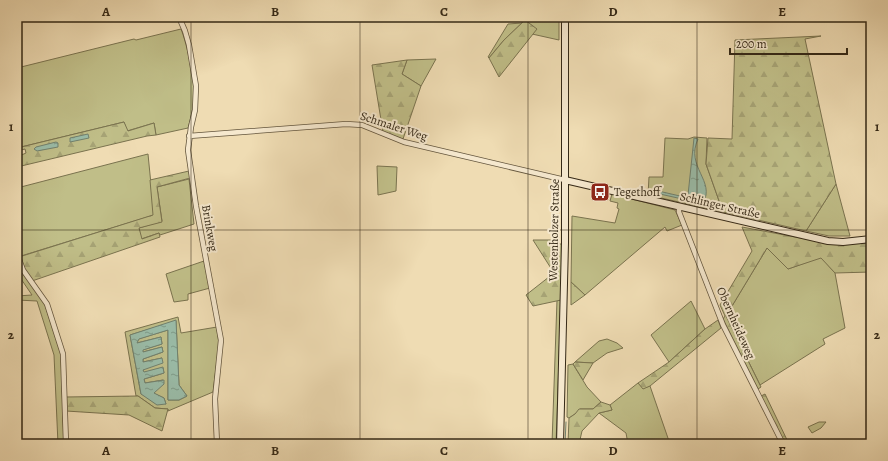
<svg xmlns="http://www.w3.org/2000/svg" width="888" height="461" font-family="Alegreya,serif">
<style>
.green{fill:#c0be88;stroke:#7a734f;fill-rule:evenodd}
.forest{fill:url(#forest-firs);stroke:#7a734f}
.water{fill:url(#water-ripples);stroke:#71816e}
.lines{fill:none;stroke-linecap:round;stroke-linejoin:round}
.stream{stroke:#71816e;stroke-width:1}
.street-casing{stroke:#63553d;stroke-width:6}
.secondary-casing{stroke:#342816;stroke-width:8}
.street{stroke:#f5e8ce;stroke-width:4.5}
.secondary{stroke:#f5e8ce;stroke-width:6}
.grid{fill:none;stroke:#342816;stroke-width:1;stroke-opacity:0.55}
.labels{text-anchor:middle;stroke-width:4;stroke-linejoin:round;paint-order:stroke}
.street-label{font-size:12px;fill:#342816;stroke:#f5e8ce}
.poi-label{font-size:12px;fill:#342816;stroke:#f5e8ce;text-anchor:start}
.neatline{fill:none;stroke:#342816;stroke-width:1.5}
.grid-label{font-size:13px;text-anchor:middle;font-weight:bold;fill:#342816}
</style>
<defs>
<pattern id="forest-firs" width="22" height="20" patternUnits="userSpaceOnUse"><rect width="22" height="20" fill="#c0be88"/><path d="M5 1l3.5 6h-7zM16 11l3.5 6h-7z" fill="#a6a375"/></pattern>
<pattern id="water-ripples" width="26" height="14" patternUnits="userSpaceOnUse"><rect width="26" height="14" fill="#9abca8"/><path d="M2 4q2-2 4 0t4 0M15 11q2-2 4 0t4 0" fill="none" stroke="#7e9988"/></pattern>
</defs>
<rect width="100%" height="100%" fill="#efdcb3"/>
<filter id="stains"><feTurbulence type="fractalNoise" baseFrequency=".005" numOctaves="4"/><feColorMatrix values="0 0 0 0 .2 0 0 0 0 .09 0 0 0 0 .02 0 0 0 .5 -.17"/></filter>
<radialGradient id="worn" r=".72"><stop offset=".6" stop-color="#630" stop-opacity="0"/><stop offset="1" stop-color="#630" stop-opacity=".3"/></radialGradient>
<path class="green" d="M523,17H550L559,22V40L532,34L536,29L525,20L522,23L504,40L489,58L488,57L508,24L522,23Z
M181,29C187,44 196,84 194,100C193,109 191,118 188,128L156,135L154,123L127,131L124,122L17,148V68L134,39L136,40Z
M436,59L421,86L402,74L407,60Z
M694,137L707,138L706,164L723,212L648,195L649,177H663L665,138L688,139Z
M148,154L154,215L21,256L17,244V188Z
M377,166L397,167L396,191L378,195Z
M189,179L194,224L160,235L159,233L141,239L139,228L162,221L157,187Z
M836,184L850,236H829L806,231Z
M612,194L675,210L682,225L667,231L665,227L585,295L571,282L572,216L615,223L619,209L617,208L618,203L610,201Z
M767,248L788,269L821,257L835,273L845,328L823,339L825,344L760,385L726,316Z
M17,258L45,305L61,354L64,444H58L54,355L37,301L17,300V296L32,295L17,273Z
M204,261L210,288L188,294V300L174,302L166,274Z
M557,300H561L556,444H552Z
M691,301L705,329L669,362L651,335Z
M178,317L181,333L217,327L219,345L213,392L168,411V409L155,408L138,396H136L125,332ZM176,321L179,385L187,396L179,400H168V330L138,339L137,343L161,337L162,344L142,350L143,352L162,347L163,352L143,359V362L162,358L143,370L144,373L163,368L164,373L144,379L145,383L163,380L153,393L164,398L166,404L141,394L130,335Z
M607,339L617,343L623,348L607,353L593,363L575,362L599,341Z
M573,364L587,387L601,402L593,409H580L575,414L569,418L567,417L568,365Z
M638,383L643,388L650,386L670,444H628L626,433L599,413L612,410L610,405Z
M819,422H826L821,428L812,433L808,427Z"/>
<path class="forest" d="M525,20L537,29L499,77L489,58L504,40Z
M821,36L805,39L836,184L806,231L723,212L706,164L708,138L732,139L735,40Z
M407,60L402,74L421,86L403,139L383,132L372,65Z
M124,122L128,131L154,123L156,135L147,136L17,167V157L26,153L25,149L17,151V148Z
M189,171L190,178L157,187L162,222L139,228L142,239L159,233L160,237L32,281L24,269L19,257L153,215L150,180Z
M742,227L827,243H871V272L835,273L821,258L788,269L767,248L726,316L760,385L761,387L758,389L723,319L725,316L720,305L752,251Z
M533,240H558V244H562L561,300L533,306L526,295L554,273Z
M571,282L585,295L571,305Z
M718,320L721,328L650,386L643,389L638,383L669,362L705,329Z
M575,362L593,363L583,380L573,364Z
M765,394L789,444H784L761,396Z
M138,396L155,408L168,409L162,431L129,415L66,411L65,397Z
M601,402L610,405L612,410L599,413L582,431L579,444H568L569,418L575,414L579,409H593Z"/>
<path class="water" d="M88,134L89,138L70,142V138Z
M694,138L698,139C685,167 716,181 703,203H700L651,192V190H654L680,196L688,195Z
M56,142L58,143V147L37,151L34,149L36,147Z
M176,320L179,385L187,396L179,400H168V330L139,339L137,343L161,337L162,344L143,350V352L162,347L163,352L143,359V362L162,358L163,363L143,370L144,372L163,367L164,373L144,379L145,383L164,380V384L154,393L164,398L166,404L157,405L141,394L130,335Z"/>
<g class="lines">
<path class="stream" d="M565,444L566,422"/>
<defs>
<path id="street" d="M179,17L185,31L189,45L196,86L195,110L191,127L188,150L196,206L221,340L215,399L217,444
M189,136L346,124L362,125L404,142L565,180
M679,207V212L723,325L783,444
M17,254L23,270L47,304L63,354L66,444"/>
<path id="secondary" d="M565,180L828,241L843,242L871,239
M560,444L565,243V17"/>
</defs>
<use href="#street" class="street-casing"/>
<use href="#secondary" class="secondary-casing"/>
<use href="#street" class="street"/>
<use href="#secondary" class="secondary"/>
</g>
<path class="grid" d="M191,17V444M360,17V444M528,17V444M697,17V444M17,230H871"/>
<defs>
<symbol id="bus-square" viewBox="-11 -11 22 22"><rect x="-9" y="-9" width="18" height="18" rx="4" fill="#8f2418" stroke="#f5e8ce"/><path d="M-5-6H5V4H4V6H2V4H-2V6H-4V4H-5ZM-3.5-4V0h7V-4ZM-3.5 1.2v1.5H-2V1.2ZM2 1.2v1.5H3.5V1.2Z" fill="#fff"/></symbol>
</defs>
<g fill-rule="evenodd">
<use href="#bus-square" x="589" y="181" width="22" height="22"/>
</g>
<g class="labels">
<g class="street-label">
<text transform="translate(394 126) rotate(18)" y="4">Schmaler Weg</text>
<text transform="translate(720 205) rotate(13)" y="4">Schlinger Straße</text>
<text transform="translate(210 228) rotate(80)" y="4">Brinkweg</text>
<text transform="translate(554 230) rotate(-89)" y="4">Westenholzer Straße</text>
<text transform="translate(736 323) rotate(66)" y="4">Obernheideweg</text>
</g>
<g class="poi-label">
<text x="614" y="196">Tegethoff</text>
</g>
</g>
<rect width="888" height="461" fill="none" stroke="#efdcb3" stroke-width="44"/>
<path d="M730 48v6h117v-6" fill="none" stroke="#342816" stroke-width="2"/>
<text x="736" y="48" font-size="12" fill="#342816" stroke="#f5e8ce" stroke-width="3" paint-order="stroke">200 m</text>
<rect x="22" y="22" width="844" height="417" class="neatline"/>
<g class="grid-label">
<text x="106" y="16">A</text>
<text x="275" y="16">B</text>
<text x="444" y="16">C</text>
<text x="613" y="16">D</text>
<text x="782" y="16">E</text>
<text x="11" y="131">1</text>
<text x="877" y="131">1</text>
<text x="11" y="339">2</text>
<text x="877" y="339">2</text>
<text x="106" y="455">A</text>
<text x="275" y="455">B</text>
<text x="444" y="455">C</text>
<text x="613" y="455">D</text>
<text x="782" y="455">E</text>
</g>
<rect width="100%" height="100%" filter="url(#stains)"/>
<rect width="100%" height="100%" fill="url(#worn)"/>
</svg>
